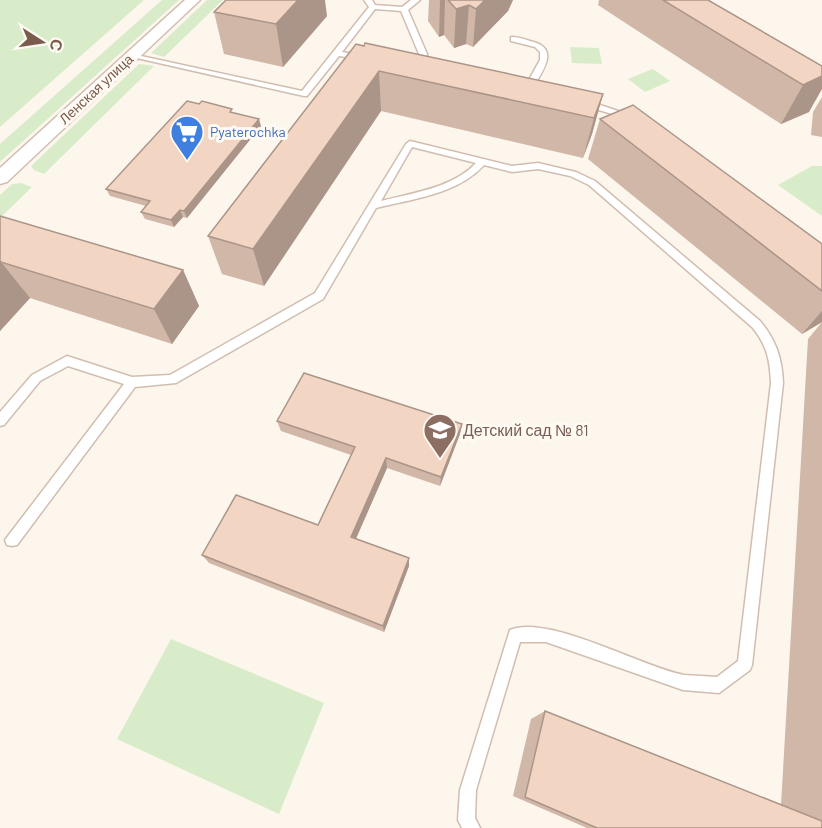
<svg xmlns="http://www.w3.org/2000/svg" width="822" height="828" font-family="Barlow,sans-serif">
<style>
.green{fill:#d8ecc9}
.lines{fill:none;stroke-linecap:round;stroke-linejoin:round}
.lane-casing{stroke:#d1beb0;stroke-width:3}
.street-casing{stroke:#d1beb0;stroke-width:3}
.lane{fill:#fff;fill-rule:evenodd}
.street{fill:#fff;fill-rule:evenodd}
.wall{fill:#d1b7a8}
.shaded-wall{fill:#aa9588}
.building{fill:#f3d5c3;stroke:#aa9588;stroke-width:1.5}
.labels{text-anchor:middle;stroke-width:6;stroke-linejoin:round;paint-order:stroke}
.far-street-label{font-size:14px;fill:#7a5c4d;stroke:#fffaf3}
.far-shop-label{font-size:14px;fill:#366cbe;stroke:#fffaf3;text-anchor:start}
.education-label{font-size:16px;fill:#785e54;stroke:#fffaf3;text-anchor:start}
</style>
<rect width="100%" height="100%" fill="#fdf6ec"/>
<path class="green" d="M0,0H144L0,127Z
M162,0H179L0,162V144Z
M207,0H223L164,57L151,53Z
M570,47L599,48L602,64L572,63Z
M139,64L154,66L44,174L34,170L31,166Z
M653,69L670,81L645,92L628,79Z
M812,166H822V216L778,185Z
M21,183L32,187L0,218V195L12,184Z
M171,639L324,703L279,814L117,739Z"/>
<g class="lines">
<defs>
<path id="lane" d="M364,0H372L375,5L402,7L411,0H420L408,10L427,54V62L424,73L417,71L419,54L401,11L375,9L342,52L366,56V60L339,56L307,96H304L128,56L132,54L302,91L369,7Z
M511,37C518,37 524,39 530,41C561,48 543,70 532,89L525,87L540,60V52L535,47L511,41Z
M582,101H588L636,117L629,119L582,105Z
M410,141L512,166L538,163L576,172L595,181L760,321C776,340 782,358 783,383L752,665L750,670L719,693L683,690L546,642H520L476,790L475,818L480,828H462L458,820L460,790L510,630C548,614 642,667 684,675C695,676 706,676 717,677L738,661L771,383C770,360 767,345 752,327L589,185L570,176L538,169L512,172L484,165C458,194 412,199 376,208L323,299L176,383L135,387L17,545L12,546L7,545L5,540L124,384L68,366L40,381L4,425L0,426V412L32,375L67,356L132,377L170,375L315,293L406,144ZM412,147L476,163C453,188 412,193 381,201Z"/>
<path id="street" d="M185,0H200L7,182L0,184V168Z"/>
</defs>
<use href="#lane" class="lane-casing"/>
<use href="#street" class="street-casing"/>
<use href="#lane" class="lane"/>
<use href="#street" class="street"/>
</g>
<path class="wall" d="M429,0H513L508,11L473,47L466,44L454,48L444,35L439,37L428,21Z
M599,0H708L822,66L809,112L781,124L627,24L629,18L627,24L598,5Z
M214,12L327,16L283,67L224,54Z
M356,44L603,94L592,134L583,158L381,111L264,286L222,274L208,236Z
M822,97V137L811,135L813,112Z
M234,113L261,126L187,218L183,217L174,227L145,219L141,212L146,206L110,196L106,189Z
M600,119L822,244V322L802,334L588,159Z
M0,216L183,270L199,306L172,344L30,298L0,331Z
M822,322V828H587L513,796L531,719L545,711L781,805L808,339Z
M277,421L462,424L460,434L440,486L387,468L356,539L409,566L384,632L209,563L202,555L318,525L351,455L281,431Z"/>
<path class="shaded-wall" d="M298,0H325L327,16L283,67L276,24Z
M440,0H445L444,35L439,37Z
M485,0H513L508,11L473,47L476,9Z
M469,5L466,44L454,48L456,9Z
M379,71L381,111L264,286L253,249Z
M822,76V89L809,112L781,124L803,85Z
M603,94L592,134L583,158L594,118Z
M259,119L261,126L187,218L184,211Z
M180,210L183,217L174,227L171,220Z
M1,262L30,298L0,331V263Z
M183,270L199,306L172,344L154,309Z
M822,311V322L802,334Z
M462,424L460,434L440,486L441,477Z
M386,458L387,468L353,545L351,537Z
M409,558V566L384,632L383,626Z"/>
<path class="building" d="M226,0H298L276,24L214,12Z
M448,0H485L476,9L469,5L456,9Z
M663,0H708L822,66V76L803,85Z
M365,43L603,94L594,118L379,71L253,249L208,236L356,44L364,46Z
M187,101L199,104L202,101L232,109L230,112L259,119L184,211L180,210L171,220L141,212L150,201L106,189Z
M633,105L822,244V291L600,119Z
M0,216L183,270L154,309L1,262L0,263Z
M304,373L462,424L441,477L386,458L351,537L409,558L383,626L202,555L236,495L318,525L355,447L277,421Z
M545,711L822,821V828H597L525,797Z"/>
<defs>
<symbol id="supermarket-pin" viewBox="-11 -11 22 30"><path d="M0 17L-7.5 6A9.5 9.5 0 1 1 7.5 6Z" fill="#3f7fe0" stroke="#fffaf3"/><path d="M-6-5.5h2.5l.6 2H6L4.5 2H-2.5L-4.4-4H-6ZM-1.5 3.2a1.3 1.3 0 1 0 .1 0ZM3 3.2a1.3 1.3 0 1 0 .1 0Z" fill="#fff"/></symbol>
<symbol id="school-pin" viewBox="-11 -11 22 30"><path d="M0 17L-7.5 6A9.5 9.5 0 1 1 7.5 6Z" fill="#8d6e63" stroke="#fffaf3"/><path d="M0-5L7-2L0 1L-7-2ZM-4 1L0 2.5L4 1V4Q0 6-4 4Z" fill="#fff"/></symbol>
</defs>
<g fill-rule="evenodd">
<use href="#supermarket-pin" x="168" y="113" width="38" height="52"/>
<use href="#school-pin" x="421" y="411" width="38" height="52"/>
</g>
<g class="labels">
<g class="far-street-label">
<text transform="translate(96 89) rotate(-43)" y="5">Ленская улица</text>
</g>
<g class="far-shop-label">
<text x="210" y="137">Pyaterochka</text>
</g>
<g class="education-label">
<text x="463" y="436">Детский сад № 81</text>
</g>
</g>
<g transform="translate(42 42) rotate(102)" stroke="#fffaf3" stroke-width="4.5" paint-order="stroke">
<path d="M0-4.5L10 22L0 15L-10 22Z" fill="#7a5c4d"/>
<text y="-9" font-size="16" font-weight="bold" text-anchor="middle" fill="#7a5c4d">С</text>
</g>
</svg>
